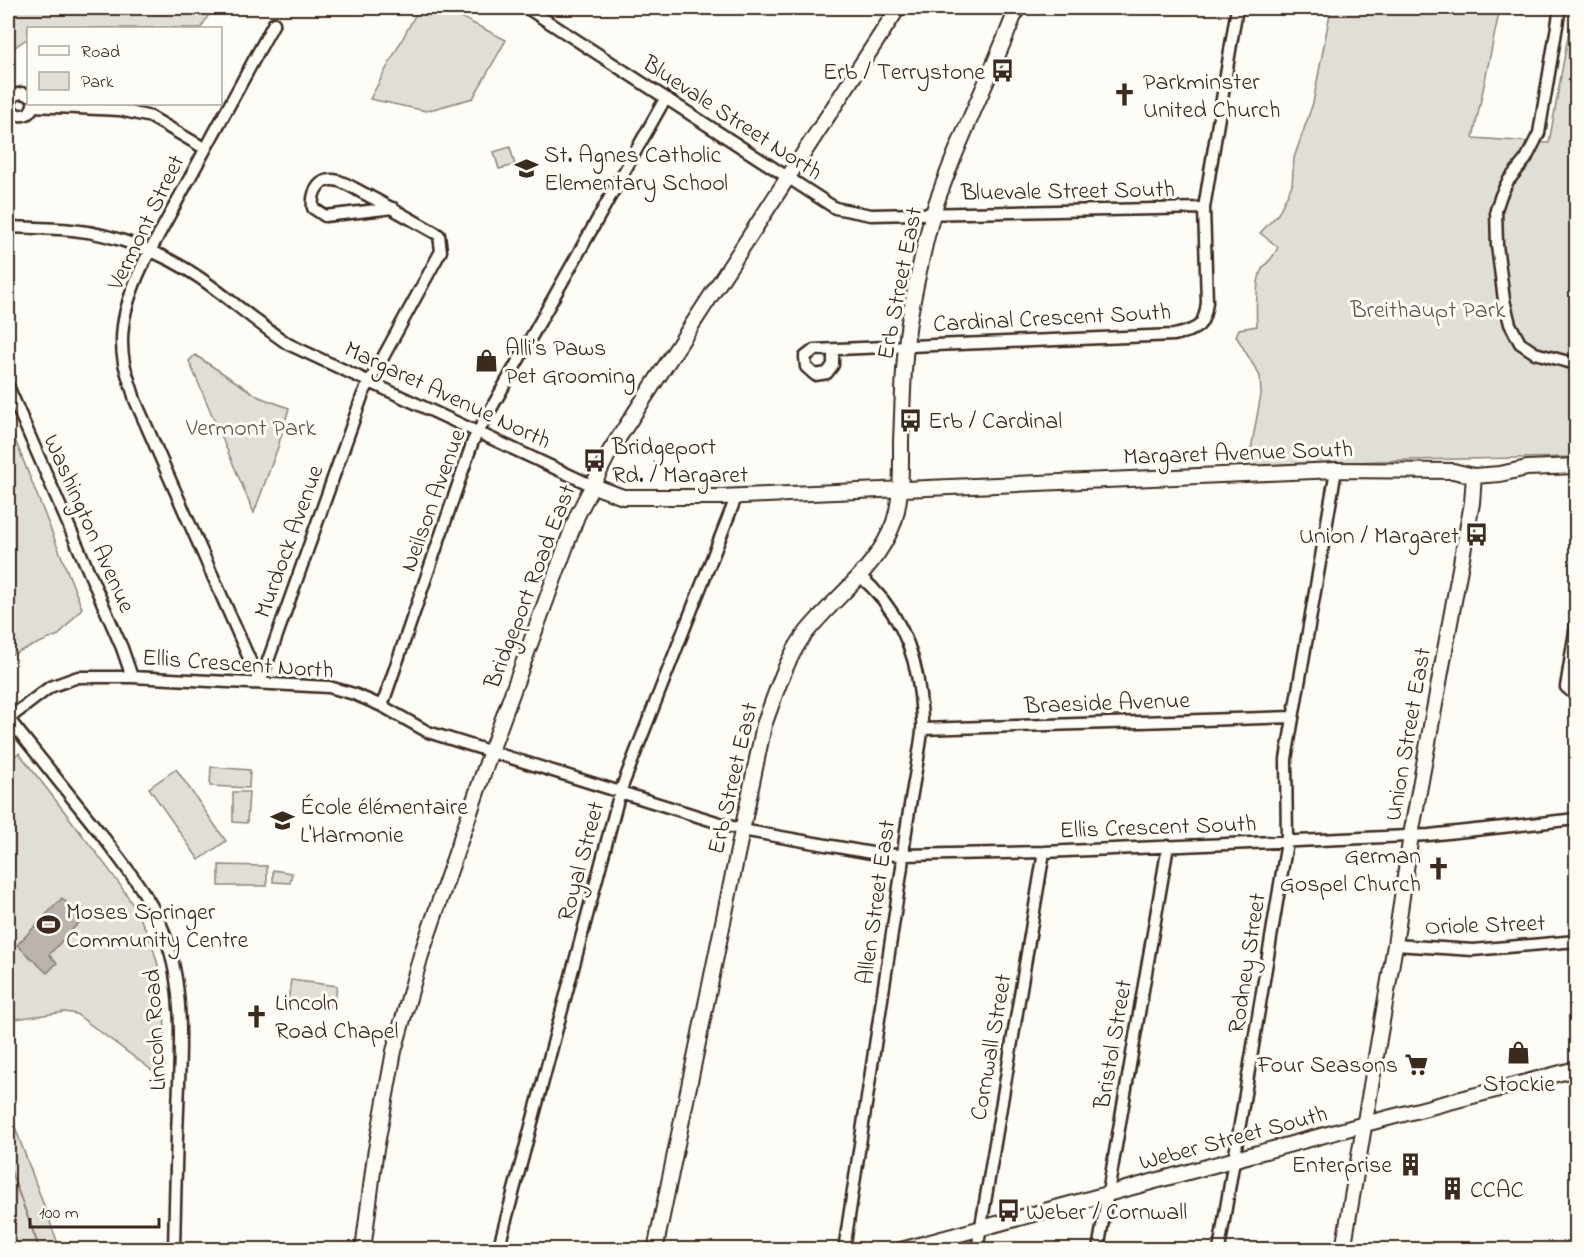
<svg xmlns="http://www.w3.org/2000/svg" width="1584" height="1257" font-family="'Indie Flower',sans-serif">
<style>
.green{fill:#e1ded7;stroke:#8e847a;stroke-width:1.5}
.water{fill:#bbb4ad;stroke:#887d74;stroke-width:1.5}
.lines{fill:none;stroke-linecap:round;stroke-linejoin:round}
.stream{stroke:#887d74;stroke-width:2}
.street-casing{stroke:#3b2a1e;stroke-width:15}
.secondary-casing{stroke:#3b2a1e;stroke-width:18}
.street{stroke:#fdfcf7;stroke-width:10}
.secondary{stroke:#fdfcf7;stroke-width:14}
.labels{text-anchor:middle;stroke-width:6;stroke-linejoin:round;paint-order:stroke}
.poi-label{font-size:24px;fill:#3b2a1e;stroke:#fdfcf7;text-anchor:start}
.street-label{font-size:24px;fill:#3b2a1e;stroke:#fdfcf7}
.park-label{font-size:24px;fill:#64574c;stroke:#fdfcf7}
</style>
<rect width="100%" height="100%" fill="#fdfcf7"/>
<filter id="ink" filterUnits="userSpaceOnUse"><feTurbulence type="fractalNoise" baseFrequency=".0167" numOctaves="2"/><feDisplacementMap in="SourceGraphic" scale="12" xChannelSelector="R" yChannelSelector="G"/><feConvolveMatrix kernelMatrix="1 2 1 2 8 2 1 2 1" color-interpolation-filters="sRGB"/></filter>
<g filter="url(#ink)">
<path class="green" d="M8,8H205L209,14L201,28H28V41L25,40L8,52Z
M419,8H443L506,40L473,98L426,111L370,99Z
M1331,8H1500L1473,138L1549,143L1573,8H1576V457L1407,460L1248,466L1261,394L1260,376L1236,336L1239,329L1257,326C1256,313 1256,283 1261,271C1265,263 1273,260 1278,247L1260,233L1278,214L1292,185L1294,158L1313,103Z
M510,147L515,165L499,169L494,152Z
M195,355L259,397L289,408L278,447L254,513L189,361Z
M8,422L82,608L59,635L8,656Z
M8,746L16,755L19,753C40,780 62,808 83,836C114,875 146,915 158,965C166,1002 166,1041 164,1079L76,1014L65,1012L8,1020Z
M211,767L250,770L249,788L210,786Z
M176,769L226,841L199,860L149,788Z
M233,792H249L247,823L233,822Z
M219,865L267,866V886H219Z
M273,870L292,873L290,883L273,882Z
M291,980L337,986L334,1007L288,1001Z
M8,1108L60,1249H9Z"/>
<path class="water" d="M62,898L83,918L49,955L57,963L47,973L17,945Z"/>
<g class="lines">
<path class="stream" d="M8,1164L40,1250"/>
<defs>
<path id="street" d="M527,8L835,208L871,215L1204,208
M1560,8L1539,133L1526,159L1508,181L1501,195L1496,210L1497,245L1504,300L1510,324L1520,343L1535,353L1576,364
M28,95L22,93L14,95L10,103L11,110L18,115C27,116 32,112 33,104
M33,106L120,110L151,117L204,148
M8,227C29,228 50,228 72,230C115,234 164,253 200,278C230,299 257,323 288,344L591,485
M833,350V365L827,373L815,375L806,367L805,357L814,350L1174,335C1198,329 1204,328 1207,302L1204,208L1237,8
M8,386L122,648L132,677
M1576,625L1566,687L1576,696
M260,683L363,394L441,251L439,235C414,221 390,207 365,194C357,190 348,184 339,181C320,176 311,191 313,208L325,216L393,208
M260,683L135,400C132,388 127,376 124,363C117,327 129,294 144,262L274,23
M382,706L473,441L665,99
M8,718C40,758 72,798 104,838C127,869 154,901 166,938C185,992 180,1053 178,1109C176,1156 175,1203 174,1250
M8,719L50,687L78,677H132L329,687L354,694L382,706L428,732L742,830L877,854L902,855L1044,852L1297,841L1429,835L1576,819
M922,729L1292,717
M1395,945L1473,950L1576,941
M498,1250L620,792L737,495
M844,1250L902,867C905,822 916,777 922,732C923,720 921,707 920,695C915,648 896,607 860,576
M977,1250L1044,852
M1098,1250L1168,846
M1219,1250L1287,842L1286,759L1336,470"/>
<path id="secondary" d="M591,485L623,497H721L1336,470L1453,471L1474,476L1500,474L1527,468L1576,466
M363,1250L375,1155L394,1051L421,955L491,751L577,516L610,451L898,8
M655,1250L764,725C775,696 784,664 802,638C832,598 877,570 894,522C902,497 901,467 901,441C903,397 903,353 911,310C918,275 925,238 936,204C959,137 992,74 1017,8
M901,1250L1365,1124L1576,1069
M1343,1250L1395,945L1411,835L1472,503L1474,476"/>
</defs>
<use href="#street" class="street-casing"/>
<use href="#secondary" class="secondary-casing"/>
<use href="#street" class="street"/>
<use href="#secondary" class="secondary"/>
</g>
</g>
<defs>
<symbol id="bus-bare" viewBox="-9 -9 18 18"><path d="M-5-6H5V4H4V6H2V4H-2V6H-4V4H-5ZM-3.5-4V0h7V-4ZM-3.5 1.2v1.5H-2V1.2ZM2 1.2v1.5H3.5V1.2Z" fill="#3b2a1e" stroke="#fdfcf7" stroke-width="2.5" paint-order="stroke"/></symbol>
<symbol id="church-bare" viewBox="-9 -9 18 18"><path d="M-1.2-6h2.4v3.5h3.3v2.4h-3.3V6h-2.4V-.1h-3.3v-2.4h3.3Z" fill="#3b2a1e" stroke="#fdfcf7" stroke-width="2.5" paint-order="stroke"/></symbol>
<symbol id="school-bare" viewBox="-9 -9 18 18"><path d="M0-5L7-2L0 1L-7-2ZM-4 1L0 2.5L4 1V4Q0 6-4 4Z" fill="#3b2a1e" stroke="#fdfcf7" stroke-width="2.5" paint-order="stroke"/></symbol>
<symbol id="shop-bare" viewBox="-9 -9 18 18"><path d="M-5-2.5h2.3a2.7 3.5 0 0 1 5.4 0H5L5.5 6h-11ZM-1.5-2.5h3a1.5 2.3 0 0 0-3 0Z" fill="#3b2a1e" stroke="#fdfcf7" stroke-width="2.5" paint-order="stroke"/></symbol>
<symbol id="stadium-bare" viewBox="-9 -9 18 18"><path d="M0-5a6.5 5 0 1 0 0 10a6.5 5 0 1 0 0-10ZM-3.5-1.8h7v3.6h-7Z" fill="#3b2a1e" stroke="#fdfcf7" stroke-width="2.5" paint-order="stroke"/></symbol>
<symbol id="supermarket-bare" viewBox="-9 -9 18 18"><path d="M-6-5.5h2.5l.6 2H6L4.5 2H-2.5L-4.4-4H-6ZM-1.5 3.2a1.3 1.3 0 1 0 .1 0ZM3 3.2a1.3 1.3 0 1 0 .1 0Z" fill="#3b2a1e" stroke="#fdfcf7" stroke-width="2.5" paint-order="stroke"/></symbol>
<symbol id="building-bare" viewBox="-9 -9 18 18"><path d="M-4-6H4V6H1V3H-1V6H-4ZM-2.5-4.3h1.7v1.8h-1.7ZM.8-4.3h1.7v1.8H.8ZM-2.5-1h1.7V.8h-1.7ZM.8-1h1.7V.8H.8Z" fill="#3b2a1e" stroke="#fdfcf7" stroke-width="2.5" paint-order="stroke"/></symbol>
</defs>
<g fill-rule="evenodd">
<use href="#bus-bare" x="986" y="54" width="33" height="33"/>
<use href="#church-bare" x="1108" y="78" width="33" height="33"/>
<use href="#school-bare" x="510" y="152" width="33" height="33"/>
<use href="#shop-bare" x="470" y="344" width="33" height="33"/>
<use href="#bus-bare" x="894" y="404" width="33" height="33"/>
<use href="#bus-bare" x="578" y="444" width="33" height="33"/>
<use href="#bus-bare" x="1460" y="518" width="33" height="33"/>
<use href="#school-bare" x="266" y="804" width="33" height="33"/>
<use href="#church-bare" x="1422" y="852" width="33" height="33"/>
<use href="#stadium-bare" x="32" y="908" width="33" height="33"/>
<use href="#church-bare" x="240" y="1000" width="33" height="33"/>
<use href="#shop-bare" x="1502" y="1036" width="33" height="33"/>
<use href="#supermarket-bare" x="1400" y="1048" width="33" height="33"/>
<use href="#building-bare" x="1394" y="1148" width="33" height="33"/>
<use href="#building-bare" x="1436" y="1172" width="33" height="33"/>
<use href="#bus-bare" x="992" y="1194" width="33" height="33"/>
</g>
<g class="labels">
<g class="poi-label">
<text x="985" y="79" text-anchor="end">Erb / Terrystone</text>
<text x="1143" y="89">Parkminster<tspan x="1143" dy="28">United Church</tspan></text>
<text x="544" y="162">St. Agnes Catholic<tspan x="544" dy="28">Elementary School</tspan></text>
<text x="505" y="355">Alli’s Paws<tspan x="505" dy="28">Pet Grooming</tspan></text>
<text x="928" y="428">Erb / Cardinal</text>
<text x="612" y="454">Bridgeport<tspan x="612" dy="28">Rd. / Margaret</tspan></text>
<text x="1459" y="543" text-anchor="end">Union / Margaret</text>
<text x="300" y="814">École élémentaire<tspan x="300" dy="28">L'Harmonie</tspan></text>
<text x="1421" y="863" text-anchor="end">German<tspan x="1421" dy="28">Gospel Church</tspan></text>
<text x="66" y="919">Moses Springer<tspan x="66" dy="28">Community Centre</tspan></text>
<text x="275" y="1010">Lincoln<tspan x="275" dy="28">Road Chapel</tspan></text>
<text x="1398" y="1072" text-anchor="end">Four Seasons</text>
<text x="1519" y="1091" text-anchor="middle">Stockie</text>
<text x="1392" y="1172" text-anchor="end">Enterprise</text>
<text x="1470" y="1197">CCAC</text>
<text x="1026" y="1219">Weber / Cornwall</text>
</g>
<g class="street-label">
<text transform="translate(733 117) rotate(33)" y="8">Bluevale Street North</text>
<text transform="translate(1068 190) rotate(-1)" y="8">Bluevale Street South</text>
<text transform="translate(145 222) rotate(-64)" y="8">Vermont Street</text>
<text transform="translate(899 283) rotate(-79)" y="8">Erb Street East</text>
<text transform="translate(1052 317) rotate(-3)" y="8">Cardinal Crescent South</text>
<text transform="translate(448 394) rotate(25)" y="8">Margaret Avenue North</text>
<text transform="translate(1238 452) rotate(-2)" y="8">Margaret Avenue South</text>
<text transform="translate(432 500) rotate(-70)" y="8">Neilson Avenue</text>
<text transform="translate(90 523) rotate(66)" y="8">Washington Avenue</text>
<text transform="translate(288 541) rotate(-70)" y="8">Murdock Avenue</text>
<text transform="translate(529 586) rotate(-69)" y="8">Bridgeport Road East</text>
<text transform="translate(238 663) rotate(4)" y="8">Ellis Crescent North</text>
<text transform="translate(1107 702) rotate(-2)" y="8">Braeside Avenue</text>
<text transform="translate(1407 734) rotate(-80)" y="8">Union Street East</text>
<text transform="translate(732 778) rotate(-77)" y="8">Erb Street East</text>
<text transform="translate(1158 826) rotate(-2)" y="8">Ellis Crescent South</text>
<text transform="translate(580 861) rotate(-75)" y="8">Royal Street</text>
<text transform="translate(875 902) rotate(-82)" y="8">Allen Street East</text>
<text transform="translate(1485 924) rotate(-2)" y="8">Oriole Street</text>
<text transform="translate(1246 963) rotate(-81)" y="8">Rodney Street</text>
<text transform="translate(154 1030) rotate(-93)" y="8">Lincoln Road</text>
<text transform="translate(1112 1044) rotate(-80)" y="8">Bristol Street</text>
<text transform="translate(990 1047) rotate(-80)" y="8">Cornwall Street</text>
<text transform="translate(1233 1137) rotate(-15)" y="8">Weber Street South</text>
</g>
<g class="park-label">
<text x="1428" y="317">Breithaupt Park</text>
<text x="251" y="435">Vermont Park</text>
</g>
</g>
<rect width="1584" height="1257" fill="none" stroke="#fdfcf7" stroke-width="30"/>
<rect x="15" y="15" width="1554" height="1227" fill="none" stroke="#3b2a1e" stroke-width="2" filter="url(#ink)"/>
<rect x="27" y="27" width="195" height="78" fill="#fdfcf7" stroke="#afa8a0" stroke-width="1.5"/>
<rect x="39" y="46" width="30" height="9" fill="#fdfcf7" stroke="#afa8a0" stroke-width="1.5"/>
<text x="81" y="57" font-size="18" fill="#3b2a1e">Road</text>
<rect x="39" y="72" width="30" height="18" fill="#e1ded7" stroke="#afa8a0" stroke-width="1.5"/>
<text x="81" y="87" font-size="18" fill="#3b2a1e">Park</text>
<path d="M30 1218v9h129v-9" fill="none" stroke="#3b2a1e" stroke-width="3"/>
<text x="39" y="1218" font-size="18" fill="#3b2a1e" stroke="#fdfcf7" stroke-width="4.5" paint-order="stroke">100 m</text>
</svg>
